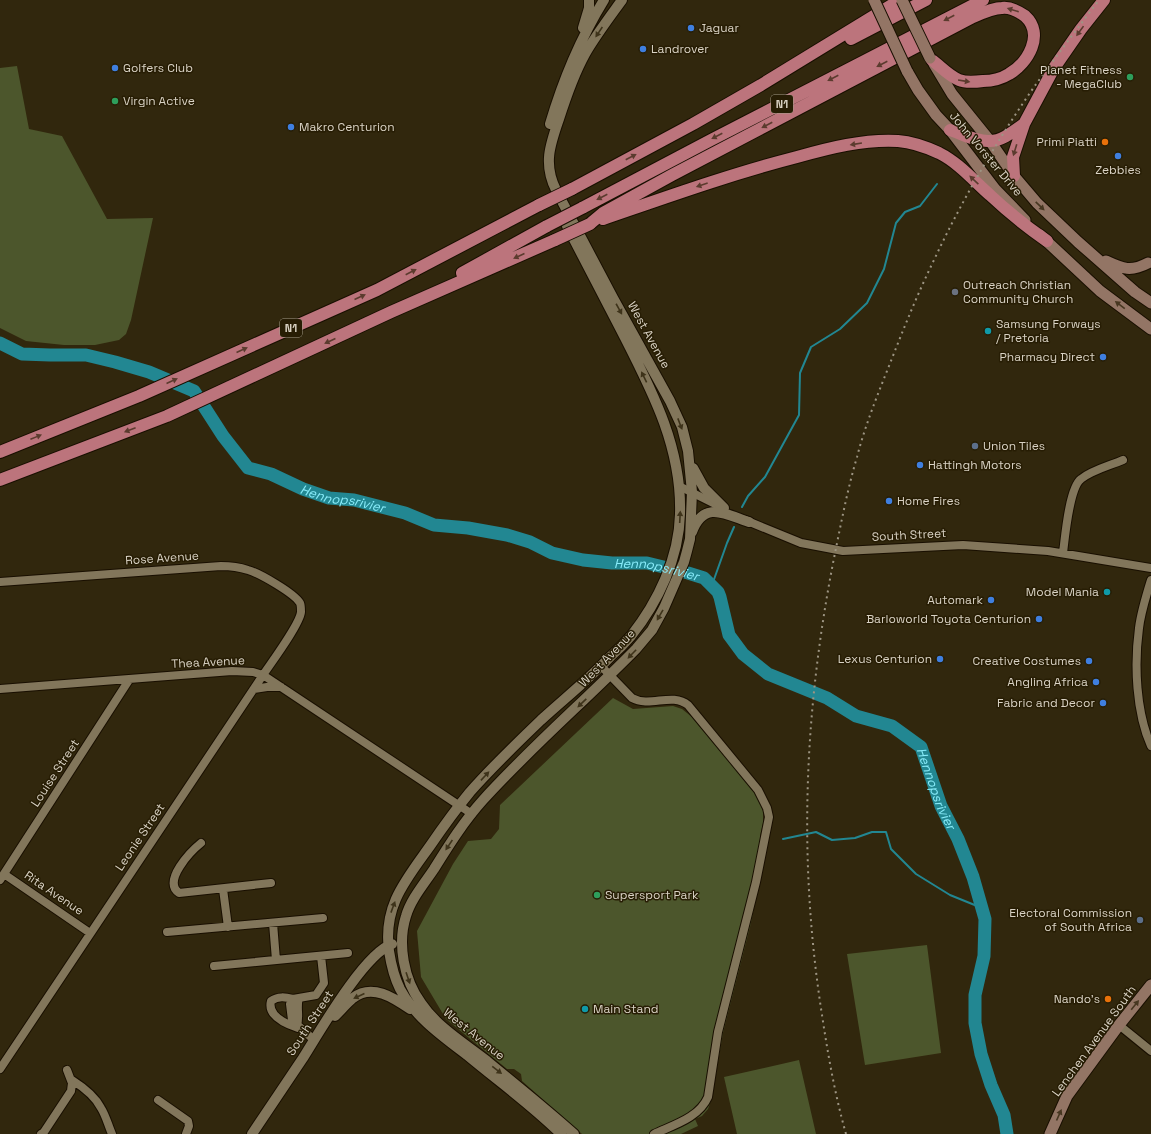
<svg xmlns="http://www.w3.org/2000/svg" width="1151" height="1134" font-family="'Space Grotesk',sans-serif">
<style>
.green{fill:#4c562c}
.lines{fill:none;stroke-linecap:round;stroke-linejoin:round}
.stream{stroke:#228792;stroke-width:2}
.river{stroke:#228792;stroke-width:13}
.minor-casing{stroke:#190f00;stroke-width:10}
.tertiary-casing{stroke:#190f00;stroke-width:12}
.secondary-casing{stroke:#190f00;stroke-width:13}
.motorway-casing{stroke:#190f00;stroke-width:14}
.minor{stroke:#82765b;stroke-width:8}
.tertiary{stroke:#82765b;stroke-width:10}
.secondary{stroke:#937565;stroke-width:11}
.motorway{stroke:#bc747c;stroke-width:12}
.rail{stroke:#9d9583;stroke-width:2;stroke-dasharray:2 4;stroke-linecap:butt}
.secondary-bridge-casing{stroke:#190f00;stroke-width:13;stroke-linecap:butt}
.motorway-bridge-casing{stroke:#190f00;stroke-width:14;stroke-linecap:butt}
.secondary-bridge{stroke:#937565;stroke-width:11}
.motorway-bridge{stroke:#bc747c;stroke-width:12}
.oneway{fill:#5b3b2e}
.oneway2{fill:#3e331a}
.oneway3{fill:#473721}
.shop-dot{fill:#3f7fe0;stroke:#271d04;stroke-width:1.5}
.leisure-dot{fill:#2e9e5b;stroke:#271d04;stroke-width:1.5}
.food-dot{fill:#e8710a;stroke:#271d04;stroke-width:1.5}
.worship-dot{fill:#6b7280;stroke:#271d04;stroke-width:1.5}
.culture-dot{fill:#0f9aa8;stroke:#271d04;stroke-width:1.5}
.service-dot{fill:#5c6f8a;stroke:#271d04;stroke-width:1.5}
.labels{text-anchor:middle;stroke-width:3;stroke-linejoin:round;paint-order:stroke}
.shield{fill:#271d04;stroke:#a49c8a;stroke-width:1}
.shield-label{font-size:11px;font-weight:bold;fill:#d9d2c4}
.poi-label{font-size:12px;fill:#d9d2c4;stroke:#271d04;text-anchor:start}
.street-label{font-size:12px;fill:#d9d2c4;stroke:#271d04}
.water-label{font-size:13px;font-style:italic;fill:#88ebf9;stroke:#271d04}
</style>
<rect width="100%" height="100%" fill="#31270d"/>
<path class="green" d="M17,66L29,129L62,136L107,219L153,218L131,320L126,334L119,340L95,345H64L26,341L0,328V68Z
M613,698L633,709L673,706L682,709L692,717L749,785L759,798L763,811V823L760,836L769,839L750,927L723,1033L712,1098L708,1109L702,1116L695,1119L698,1126L681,1134H582L522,1081L521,1074L514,1069H507L446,1019L421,977L417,931L453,864L468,841L491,839L499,829L500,805Z
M927,945L941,1053L865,1065L847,954Z
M799,1060L816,1134H737L724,1077Z"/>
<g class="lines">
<path class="stream" d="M742,507L748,496L765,477L799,415L800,373L811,347L840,329L867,303L884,269L896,223L905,212L920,206L937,184
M712,585L727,543L734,527
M783,839L816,832L832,840L855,838L872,832H886L891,849L916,874L950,895L982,908"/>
<path class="river" id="s1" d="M0,343L22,354L50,355H86L115,362L149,372L194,391L223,436L248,468L271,474L303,489L329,498L354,500L405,513L434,525L468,528L507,535L530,542L552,553L583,560L612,563H647L688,573L704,578L718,592L720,597L729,635L743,654L768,674L827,698L856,716L892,726L921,747L941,806L958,839L973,877L985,919L984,956L975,995V1023L981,1054L991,1085L1004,1115L1007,1134"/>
<defs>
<path id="minor" d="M679,486L719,506
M745,520L801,543L843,551L963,545L1048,551L1151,568
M1063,553C1065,538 1069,488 1081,479C1092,470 1109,466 1123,460
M1151,580C1146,596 1141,612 1139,628C1134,665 1136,712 1151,746
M0,582L221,566C230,566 239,567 248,570C259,573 294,593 300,603C301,605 301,609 301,612C300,624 271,663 263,675L0,1069
M601,666L632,698C650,708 672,692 688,705L758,790L767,808L769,817L756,882L718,1032L708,1097C699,1118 673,1125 654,1134
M0,689L232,671L253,672L263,675L472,814
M254,689L267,687H281
M201,843C191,851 162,881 179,893L271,883
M4,874L90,933
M0,880L129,680
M223,889L228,927
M273,923L276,960
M167,932L323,918
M214,966L348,953
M293,999C285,997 278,996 271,1001C267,1016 286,1024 298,1028
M297,1025C300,1016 296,1007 299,998
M1119,1025L1151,1051
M314,1040L292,1020L290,1004L293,999L316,995L324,983L321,956
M72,1080C83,1087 95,1096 101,1108C106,1116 108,1125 112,1134
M158,1100L188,1121L189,1126L186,1134
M41,1134L44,1132L71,1091L72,1083L67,1070"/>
<path id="tertiary" d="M583,28L589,8V0
M550,124C563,80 580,39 604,0
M693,468L704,488L724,508
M692,532C704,500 725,514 749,522
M335,1016C341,1010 347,1003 353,998C372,983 394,998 410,1009
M252,1134C269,1109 286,1083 303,1058C320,1031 364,954 392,944
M561,1134C532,1105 498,1081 467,1055C442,1036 415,1017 400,989C394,977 391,964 389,951C383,906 405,881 430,846C443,827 456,809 470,792C492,767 517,743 541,720C564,699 589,679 611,656C618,650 625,643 631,636C658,602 679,558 680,514C682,446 651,389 621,330C603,295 585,261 567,226
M574,1134C546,1109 516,1085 487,1061C464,1043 437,1027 421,1003C404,980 397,944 406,916C411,899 424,884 434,869C449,845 464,821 483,800C531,747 586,700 636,649L652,630L664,608L684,562L687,551L690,539L692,492L688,451L682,427L670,401L613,298L556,190C543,164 550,145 559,119C566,97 574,74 585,54C596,35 609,18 622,0"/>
<path id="secondary" d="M934,64L952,94L990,141L1014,176L1037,203L1078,242L1135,292L1151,303
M907,71L918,90L936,115L950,130L995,189L1025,220
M1040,235L1100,291L1151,329
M1106,261C1123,269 1131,272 1148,263
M1050,1134L1067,1096L1119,1025L1151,985"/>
<path id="motorway" d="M851,39L926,0
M950,130C962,134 977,142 990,141C1002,141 1014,131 1024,124
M1014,176L1013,157L1024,124L1054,68L1081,29L1104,0
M572,189L693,124L761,85L900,0
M582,208L711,140L983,0
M603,219C667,197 731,174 797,157C829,148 864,139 898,141C912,142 926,147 939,153C959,163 974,181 990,195C1008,212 1027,227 1047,241
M591,223L603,213L672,175L971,18C980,14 992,8 1002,8C1011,7 1018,11 1025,16C1045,34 1028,63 1009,74C1001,79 992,81 983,81C975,82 966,83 959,80C949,76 940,66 932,60
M462,273L547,226
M0,452L139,396L377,290L539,205
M0,480L167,416L391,312L555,240"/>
</defs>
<use href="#minor" class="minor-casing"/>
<use href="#tertiary" class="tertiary-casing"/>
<use href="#secondary" class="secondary-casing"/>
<use href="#motorway" class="motorway-casing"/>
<use href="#minor" class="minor"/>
<use href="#tertiary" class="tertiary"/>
<use href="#secondary" class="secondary"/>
<use href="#motorway" class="motorway"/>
<path class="rail" d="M846,1134C835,1095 828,1055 822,1015C798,861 804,711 834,558C841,524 847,491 857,457C865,426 877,396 889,366C903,330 917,295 934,260C962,200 996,142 1034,87C1055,58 1077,29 1099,0"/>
<defs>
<path id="secondary-bridge" d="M874,0L907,71
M902,0L930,58"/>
<path id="motorway-bridge" d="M539,205L572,189
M547,226L582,208
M555,240L590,224"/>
</defs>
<use href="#secondary-bridge" class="secondary-bridge-casing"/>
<use href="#motorway-bridge" class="motorway-bridge-casing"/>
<use href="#secondary-bridge" class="secondary-bridge"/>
<use href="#motorway-bridge" class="motorway-bridge"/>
</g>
<defs><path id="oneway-solid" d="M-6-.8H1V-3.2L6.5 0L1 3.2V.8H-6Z"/></defs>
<g class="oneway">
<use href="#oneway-solid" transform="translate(1013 10) rotate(-163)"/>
<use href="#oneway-solid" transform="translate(949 18) rotate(152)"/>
<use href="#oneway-solid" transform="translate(1080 31) rotate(126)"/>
<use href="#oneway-solid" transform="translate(882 64) rotate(153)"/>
<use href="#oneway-solid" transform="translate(833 78) rotate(153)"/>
<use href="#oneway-solid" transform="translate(964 81) rotate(9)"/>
<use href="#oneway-solid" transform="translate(767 125) rotate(152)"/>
<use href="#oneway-solid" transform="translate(717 136) rotate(153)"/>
<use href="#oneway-solid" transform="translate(856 144) rotate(171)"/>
<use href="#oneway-solid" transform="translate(1015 150) rotate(107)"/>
<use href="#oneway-solid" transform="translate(631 157) rotate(-28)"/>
<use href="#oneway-solid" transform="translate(974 180) rotate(-137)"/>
<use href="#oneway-solid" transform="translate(702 185) rotate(161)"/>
<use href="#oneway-solid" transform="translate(602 197) rotate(153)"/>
<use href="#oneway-solid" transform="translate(519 256) rotate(156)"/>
<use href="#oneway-solid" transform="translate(411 272) rotate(-27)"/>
<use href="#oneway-solid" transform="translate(360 297) rotate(-24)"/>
<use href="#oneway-solid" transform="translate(330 341) rotate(155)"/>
<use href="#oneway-solid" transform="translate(242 350) rotate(-24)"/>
<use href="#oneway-solid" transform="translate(172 381) rotate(-24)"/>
<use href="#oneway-solid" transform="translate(130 430) rotate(159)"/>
<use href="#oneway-solid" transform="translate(36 437) rotate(-22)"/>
</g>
<g class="oneway2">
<use href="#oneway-solid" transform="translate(599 32) rotate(124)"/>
<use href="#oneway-solid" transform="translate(619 309) rotate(61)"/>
<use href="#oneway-solid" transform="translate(644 377) rotate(-116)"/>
<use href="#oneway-solid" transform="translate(680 424) rotate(69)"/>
<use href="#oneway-solid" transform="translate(680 517) rotate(-87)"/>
<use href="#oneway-solid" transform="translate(660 615) rotate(120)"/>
<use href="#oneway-solid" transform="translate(632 654) rotate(134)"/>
<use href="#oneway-solid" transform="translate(582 703) rotate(136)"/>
<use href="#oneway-solid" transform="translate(485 776) rotate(-47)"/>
<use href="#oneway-solid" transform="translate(449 845) rotate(124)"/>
<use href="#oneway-solid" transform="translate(393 907) rotate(-70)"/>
<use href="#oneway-solid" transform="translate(408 978) rotate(71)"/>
<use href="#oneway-solid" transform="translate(359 996) rotate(155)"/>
<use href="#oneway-solid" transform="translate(497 1070) rotate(38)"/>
</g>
<g class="oneway3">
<use href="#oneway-solid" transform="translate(1040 206) rotate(44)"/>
<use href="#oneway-solid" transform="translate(1120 305) rotate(-143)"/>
<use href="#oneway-solid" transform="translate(1135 1005) rotate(-51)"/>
<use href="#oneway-solid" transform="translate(1059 1115) rotate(-66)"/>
</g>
<g class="shop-dot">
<circle cx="691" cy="28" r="4"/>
<circle cx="643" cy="49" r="4"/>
<circle cx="115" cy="68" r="4"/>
<circle cx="291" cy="127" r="4"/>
<circle cx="1118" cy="156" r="4"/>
<circle cx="1103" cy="357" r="4"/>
<circle cx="920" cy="465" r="4"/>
<circle cx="889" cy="501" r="4"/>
<circle cx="991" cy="600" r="4"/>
<circle cx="1039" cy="619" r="4"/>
<circle cx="940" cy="659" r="4"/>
<circle cx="1089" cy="661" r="4"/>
<circle cx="1096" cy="682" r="4"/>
<circle cx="1103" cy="703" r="4"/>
</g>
<g class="leisure-dot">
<circle cx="1130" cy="77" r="4"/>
<circle cx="115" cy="101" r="4"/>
<circle cx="597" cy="895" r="4"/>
</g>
<g class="food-dot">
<circle cx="1105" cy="142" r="4"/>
<circle cx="1108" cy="999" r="4"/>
</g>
<circle class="worship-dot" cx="955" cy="292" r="4"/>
<g class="culture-dot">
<circle cx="988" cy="331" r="4"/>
<circle cx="1107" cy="592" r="4"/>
<circle cx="585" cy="1009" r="4"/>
</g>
<g class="service-dot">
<circle cx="975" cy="446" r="4"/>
<circle cx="1140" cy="920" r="4"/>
</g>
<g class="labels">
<g class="shield">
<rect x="771" y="95" width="22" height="18" rx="3"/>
<rect x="280" y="319" width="22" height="18" rx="3"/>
</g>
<g class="shield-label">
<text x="782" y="108">N1</text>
<text x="291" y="332">N1</text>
</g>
<g class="poi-label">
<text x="699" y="32">Jaguar</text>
<text x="651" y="53">Landrover</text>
<text x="123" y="72">Golfers Club</text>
<text x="1122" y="74" text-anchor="end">Planet Fitness<tspan x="1122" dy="14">- MegaClub</tspan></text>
<text x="123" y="105">Virgin Active</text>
<text x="299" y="131">Makro Centurion</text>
<text x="1097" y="146" text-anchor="end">Primi Piatti</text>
<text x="1118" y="174" text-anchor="middle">Zebbies</text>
<text x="963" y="289">Outreach Christian<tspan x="963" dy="14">Community Church</tspan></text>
<text x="996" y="328">Samsung Forways<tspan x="996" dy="14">/ Pretoria</tspan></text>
<text x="1095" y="361" text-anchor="end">Pharmacy Direct</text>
<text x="983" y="450">Union Tiles</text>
<text x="928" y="469">Hattingh Motors</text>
<text x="897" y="505">Home Fires</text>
<text x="1099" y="596" text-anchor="end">Model Mania</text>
<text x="983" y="604" text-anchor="end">Automark</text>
<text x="1031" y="623" text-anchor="end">Barloworld Toyota Centurion</text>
<text x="932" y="663" text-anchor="end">Lexus Centurion</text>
<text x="1081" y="665" text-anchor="end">Creative Costumes</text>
<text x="1088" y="686" text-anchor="end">Angling Africa</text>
<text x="1095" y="707" text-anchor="end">Fabric and Decor</text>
<text x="605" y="899">Supersport Park</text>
<text x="1132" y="917" text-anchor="end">Electoral Commission<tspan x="1132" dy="14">of South Africa</tspan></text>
<text x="1100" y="1003" text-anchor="end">Nando's</text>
<text x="593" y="1013">Main Stand</text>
</g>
<g class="street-label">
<text transform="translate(986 154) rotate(50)" y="4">John Vorster Drive</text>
<text transform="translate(649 335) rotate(61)" y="4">West Avenue</text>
<text transform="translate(909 535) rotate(-3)" y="4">South Street</text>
<text transform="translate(162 558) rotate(-4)" y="4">Rose Avenue</text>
<text transform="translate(607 658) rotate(-46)" y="4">West Avenue</text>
<text transform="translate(208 662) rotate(-3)" y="4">Thea Avenue</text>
<text transform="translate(55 773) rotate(-57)" y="4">Louise Street</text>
<text transform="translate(140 837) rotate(-56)" y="4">Leonie Street</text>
<text transform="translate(54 893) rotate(34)" y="4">Rita Avenue</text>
<text transform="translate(310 1023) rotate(-57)" y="4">South Street</text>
<text transform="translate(474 1034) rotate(39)" y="4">West Avenue</text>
<text transform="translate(1094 1041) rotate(-54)" y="4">Lenchen Avenue South</text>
</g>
<g class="water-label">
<text dy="5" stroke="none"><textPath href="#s1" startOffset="397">Hennopsrivier</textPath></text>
<text dy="5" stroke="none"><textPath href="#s1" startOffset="721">Hennopsrivier</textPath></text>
<text dy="5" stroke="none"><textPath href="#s1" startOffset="1105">Hennopsrivier</textPath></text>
</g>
</g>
</svg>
